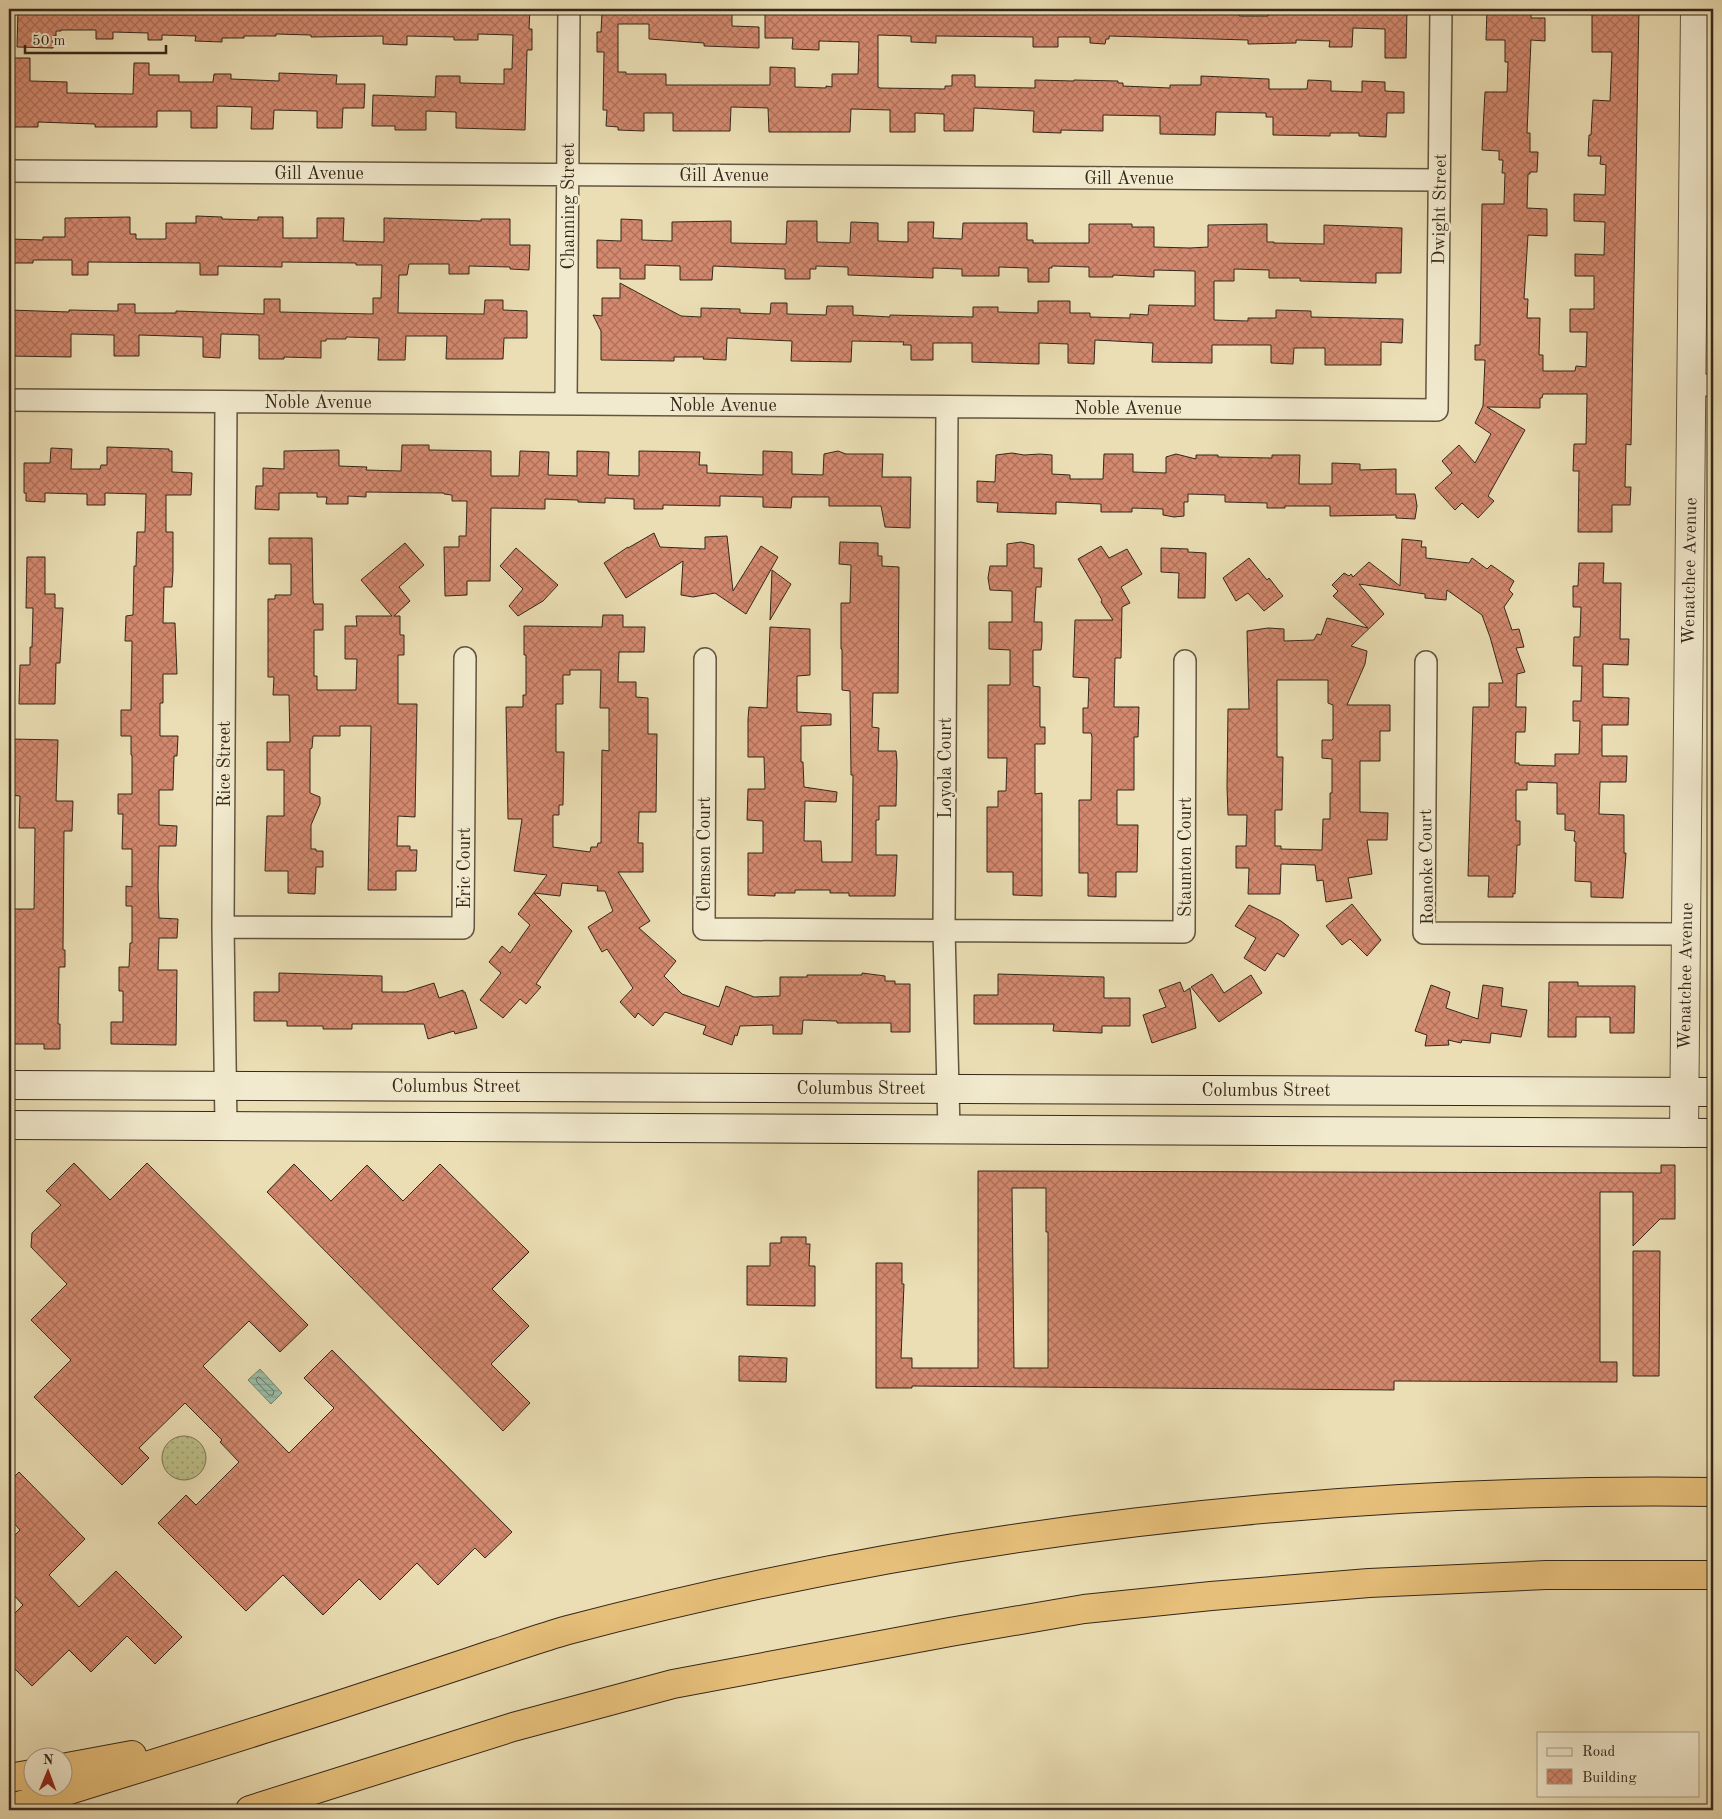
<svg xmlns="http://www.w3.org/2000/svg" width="1722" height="1819" font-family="'Old Standard TT',serif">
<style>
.green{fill:url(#green-dots);stroke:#797452}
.water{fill:url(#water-rules);stroke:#71816f}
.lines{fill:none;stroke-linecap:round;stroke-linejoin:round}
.shore{stroke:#677260;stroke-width:1}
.building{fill:url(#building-cross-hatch);stroke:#35271a;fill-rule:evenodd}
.minor-casing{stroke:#625540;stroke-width:24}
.tertiary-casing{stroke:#625540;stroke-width:30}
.secondary-casing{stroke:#35271a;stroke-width:30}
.motorway-casing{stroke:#35271a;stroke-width:30}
.minor{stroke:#f2eace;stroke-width:21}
.tertiary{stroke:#f2eace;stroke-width:28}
.secondary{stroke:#f2eace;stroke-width:28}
.motorway{stroke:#e6bf7a;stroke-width:28}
.labels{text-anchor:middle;stroke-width:5;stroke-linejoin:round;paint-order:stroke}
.street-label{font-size:18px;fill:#35271a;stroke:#f2eace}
</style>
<defs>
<pattern id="green-dots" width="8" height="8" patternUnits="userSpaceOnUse" patternTransform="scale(1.25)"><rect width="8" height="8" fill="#bdc089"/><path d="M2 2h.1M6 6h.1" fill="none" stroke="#9a9c6f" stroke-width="1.8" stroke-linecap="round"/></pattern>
<pattern id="water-rules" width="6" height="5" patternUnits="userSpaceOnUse" patternTransform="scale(1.25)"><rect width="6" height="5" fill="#99bda7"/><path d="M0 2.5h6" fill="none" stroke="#84a28f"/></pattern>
<pattern id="building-cross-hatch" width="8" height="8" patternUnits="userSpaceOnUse" patternTransform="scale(1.25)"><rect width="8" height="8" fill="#d4896f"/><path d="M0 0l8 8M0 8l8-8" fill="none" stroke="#ad705a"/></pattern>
</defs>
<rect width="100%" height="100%" fill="#ebdeb4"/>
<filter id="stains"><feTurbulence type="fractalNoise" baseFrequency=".004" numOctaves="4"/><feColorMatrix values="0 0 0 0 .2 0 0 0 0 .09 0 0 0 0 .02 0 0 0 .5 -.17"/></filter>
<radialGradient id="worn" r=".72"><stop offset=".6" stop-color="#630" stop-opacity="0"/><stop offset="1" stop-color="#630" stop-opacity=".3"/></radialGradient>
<path class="green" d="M162 1458a22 22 0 1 1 44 0a22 22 0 1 1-44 0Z"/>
<path class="water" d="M260,1369L282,1393L271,1404L248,1380Z"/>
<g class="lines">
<path class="shore" d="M259,1377L274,1391L273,1395H269L257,1382L256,1379Z"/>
</g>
<path class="building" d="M18,9H530L529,29H532V50H527L525,130L456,128V112L426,111V130H395V126H372L373,95L435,97L436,76H460V83L504,84V69H512L513,35L478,34V40H454V37L407,36V45L383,44V36L311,37V35L276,34V36H244V38H222V42L195,41L196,36L162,35V40H148V33L113,32V39H96V30H61V31H56V36H53V48L17,47Z
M606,9H732V26L759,27V48L704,46V43L649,39V24H618V72H626V74H666V85H770V67L795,68V87L826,88V86L832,87V74H858L859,42L819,41V50L792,49L793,38H765V9L825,10V9L1099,10V9H1120L1158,10V9H1239V16H1268V13H1280V9H1301V12H1339V9H1407L1406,58H1385V29L1353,28L1352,47H1329L1330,41L1296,40V43L1248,44V40L1109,36V39H1106L1105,44L1090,43V37H1058V47H1033V37L939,36H936V43L911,42V36L878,35V87L880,88L945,89V86H952V75H975V87L1035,88V80L1074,81V80L1118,81V83H1123V86L1170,88V85H1201V76L1269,79V89H1307L1308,80L1331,81V91L1362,92V81L1385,82V91L1404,92V113H1387L1386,137L1359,136V133H1330V136L1273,135V117H1266V113L1216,112L1215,135L1160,134V116L1103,115V131L1061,130V133L1033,132L1034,111L974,108L973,131H944V114L915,113V132H890V110L851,109L850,132H769L768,108L731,107L730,131H673V113H644V131L618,130V127L606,126L607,110H603L604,52H597V32H601L602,13H606Z
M1487,9H1531V18H1545V41L1531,40L1527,133H1530V152H1538L1537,172H1530V174H1528L1527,208L1547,209V236L1528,235L1524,299H1528L1527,318H1540L1539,355H1543V371H1575L1576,366L1586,367L1587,332H1570V309H1594V276H1575V254L1604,255L1605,222L1574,221V194L1605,195L1606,165L1600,164L1601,156H1588L1589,135H1591L1593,100L1610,101L1612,52H1592V9H1639L1631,445L1626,444L1625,487H1631L1630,505H1612V532H1578L1579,471H1573L1574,444H1586L1587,394H1543L1542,398H1540V408L1487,407L1525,430L1488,496L1494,501L1478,518L1462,503L1455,510L1435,488L1452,473L1442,461L1459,445L1475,463L1491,434L1475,423L1483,406L1485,360H1475V345H1480L1482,204H1504L1505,173H1502L1503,160H1499V151L1482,150L1483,129L1485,92H1507L1508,62H1505V40H1486Z
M12,58H30V81L67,82V93L133,94L134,63H149V75H179V82H213L214,74H231V79L279,81V73L337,75L336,84H365L364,108H343L342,128H317V111L274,110L273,129H251L252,107L217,106V128H191V111H157V127H95V124L38,122V127H12Z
M196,216L222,217V219L258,220V217H283V238H317V218H344L343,241L384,242V218L481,221V219H510V245H530L529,270L510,269V267L469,266V274H449V264H409L407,275H399L398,313L484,314L485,300H503V310L527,311V338H504L503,359H446L447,336H406L405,360H378L379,338L346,337V339H326V341H321V358L284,357V359H259V335L221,334L220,358L203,357V337L139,335V356H114V335L71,334V357L9,356V310L69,312V310L118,311V304H135V313H176V311L264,314V299H280V312L373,314V298H381L382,265H356V263L282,262V267L218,266V275H200V263L88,262V275H72V260H33V263H9V239L43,240V237H65V218L130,217V234H136V239H166V223H196Z
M621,219L642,220V240L672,241V222L731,221V243L786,244L787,221H817V242L850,243L851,222L878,223V241L908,242V222H934L933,238L962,239L963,223H1027V240H1033V243H1089V224H1132V227H1154V247L1190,248L1208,247V225L1267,224V242H1274V243L1324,244V225L1402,228L1401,273H1376V283L1300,281V278H1269V270L1234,269V281H1214V320L1248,321V318H1276V310L1311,311V317L1403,319L1402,343L1381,342V365H1325V348H1294L1293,364L1271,363V345H1212V363L1152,362L1153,343L1095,340L1094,364L1068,363V344L1039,343V364L972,362V343H933V360H911V345H903L904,342L852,341L851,362L791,361L792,341L727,338L726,360L703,359L704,357H674V361L601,360V331L593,315L602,316V298H620V283L681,316L701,317V308L740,309V313L770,314L771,303H787V314L826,315L827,306H853V315L890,317V315L973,317V307H998V312L1038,313V301H1070V313H1090V317L1130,318V314L1148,315L1149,305L1195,306V271L1154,270V277L1113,275V277H1089V267L1052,266V268H1049V282H1028V268L999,267V276H962V269L933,268V278L848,275V267L816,266V269H810V279H785V269L713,266L712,280H680V266L645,265V279H620V268H597V240L621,241Z
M402,445H429V450L491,451V476H519L520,451L549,452L548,475L577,476V451L609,452L608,475L639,476V451L700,452L699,465H707V473L763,475V451L792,452V474L823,475L824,454L838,451L846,454H883L882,477H911L910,528L885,527L881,506H829V497H792L791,508L763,507V497L720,496V506L663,505V509H634V499L605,498V503L578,502V500L545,499V509L491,508L490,581H467V595L445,596L444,547H459V536H466L467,501H452V495L444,494V493L366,492V497L348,496V504H326L327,497H317V493H279V510L255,509L256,486H263V468L284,469V451L339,450V466L367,467L366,470L401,471Z
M107,447L169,449V451H172V472L192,473L191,495H166V532H173V571L172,587H164L163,623H175L177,674H163V703H160V736H178L177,756H174L173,790H159V825L177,826L176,846H159L158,886L159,918L178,919L177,938H159L158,970H177L176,1045L111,1044V1022H123V991H119V967H129L130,943H132V906H126V886L132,887V849H122L123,814H118V794H132V755H131V736H121V710H131V708L132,641H125L126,616L133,615L134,566H136L137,532H145L146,494L105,493V505H87V494L45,493V502L26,501V493H24V463H50L51,448L72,449L71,469H100L101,465H107Z
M1012,453L1024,455L1040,454L1052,455V474L1070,475V479H1103L1104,454H1133V472L1166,473V457L1176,454L1196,459V455H1218V457L1272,458V455H1300L1299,484H1332V463L1360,464V470L1396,469V494H1415L1417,506L1415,519L1396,518V515L1330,516V506H1285V508H1267V503L1225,502V495L1188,494V502H1184V516L1174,517L1163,515V509L1132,508V512H1101V504L1056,502V514L997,512L998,503L977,502V481L995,482L996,455Z
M654,533L660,547L705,549V537L727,536L733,591L761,546L778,557L746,614L715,593L693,597L681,595L683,561L626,598L604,563L628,547V548Z
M269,538H312L313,600L314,604H323V630H314V676H317V690H356L357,659H345V626H357L356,616H392L361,580L405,543L424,565L399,587L410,601L394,616H400V635H404V655H398V704H417L415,817L398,816L397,846H410V850H417L416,871H396V890H368L371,726H340V736H313L312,748L310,749V793L320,797V804L311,825V849H316V851H323V867H316L315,894L288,893V871H265L267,816H284V770H267V742H290L289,695H273L274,677H268V599H275V595H291V564H269Z
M1402,539L1422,541L1421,547H1426V558L1469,563L1472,558L1487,569L1491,565L1514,581L1509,590L1513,594L1504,607L1512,630L1519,629L1524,647L1516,648L1525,672L1517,674L1516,707H1526L1525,732H1516L1515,763H1519V765L1555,766V754H1579L1580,721H1573V701H1581L1582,666H1573L1574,637H1580L1581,607H1573V586H1578L1579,563H1604L1603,583H1621L1620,639H1629L1628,665L1603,664V697L1629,698L1628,725H1602V756H1627L1626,782H1600L1599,814L1624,815V853H1626L1623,898L1591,897V882L1575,881L1576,842L1574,841L1575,831L1565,830V814H1557V783L1527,782V790H1516V821H1520V845H1517L1515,894L1513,893V897H1488L1489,876H1468L1473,707H1489V683H1503L1490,637L1482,615L1447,590L1446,600L1425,598V594L1359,584L1384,614L1351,646L1367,651L1365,664L1347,705H1390V731H1380V761H1360V812L1388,813L1387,840H1367L1372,874L1348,878L1352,898L1326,902L1323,880L1317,881L1315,865L1281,864L1280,894H1248L1249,868H1236V846H1246L1247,815H1228L1227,787L1228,709H1249L1247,631L1268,628L1284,629V641L1314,640L1317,634L1321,635L1327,618L1368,628L1333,596L1338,591L1332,585L1344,573L1349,576L1351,574L1353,577L1369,562L1400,586ZM1277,680H1328V703L1333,705V739L1332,740H1322V758L1332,759V793H1330V819H1323L1322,850L1281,849V846H1275V810H1282L1283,757H1277Z
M840,542L878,543V556H882V566L899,567L898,693H873L872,727L879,728L878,751H896L897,762L896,806H879V820H876V855H897L895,896H849V893H830V890H795V893H775V896L748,895V853H763V821L747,820L748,789H765L764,757H748V719L749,707L767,708L770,627L810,629V675L797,676V712L831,714V725L801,726V762H803L804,787L837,792L836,802L805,801L804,841H821L822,862H852L853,775H851L850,691L842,690V649H841V603H850L851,565L839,564Z
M1021,542L1034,545V568H1042L1041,587H1036L1034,622H1042V641L1041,650H1033V686L1040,687V727H1045V744H1035V794L1042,793V896L1013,895V872H987V807H998V791H1006L1007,758H988V685H1010V650L989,649V622H1012V591L990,590L988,578L990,566H1007V544Z
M1101,546L1109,558L1127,549L1142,574L1121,587L1130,603L1122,607L1121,658H1115L1114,707H1139L1138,737H1134V790H1117V825H1138L1137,872H1116V897L1088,896V873H1079V800H1091L1092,737L1091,733H1083V708H1088L1089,678L1073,677L1075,620H1113L1101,602L1102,600L1095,588L1078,559Z
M516,548L558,585L543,601L518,616L509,606L523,589L500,566Z
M1161,548L1188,549V552L1206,553L1205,598H1178L1179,573L1161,572Z
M27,557H45V594H55V608H63L60,663H56L55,704H19L20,665H30V647H32L33,608H26Z
M1249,558L1267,580L1269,578L1283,596L1264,611L1248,593L1236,601L1223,578Z
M772,570L791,584L770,620Z
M603,615H623V627H645L644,652H619L618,682H636V697L648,698V734H657L656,812H639L638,843H643V872H618L650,921L639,928L676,961L664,976L682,994L719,1007L726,986L754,997L780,996V977H807V975H862V973L885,976V981H895V984H910V1032H891V1023H837V1021L803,1020L802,1034H773V1025L740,1026L737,1036L735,1035L732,1045L703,1034L706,1026L665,1012L653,1026L638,1013L635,1018L620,1002L633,988L607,949L602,952L588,927L613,911L605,891H597L598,886L562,883L560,896L534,893L572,931L536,984L541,987L526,1004L520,999L503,1018L480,1000L501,973L489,962L502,946L510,953L530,925L518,914L547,875L514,871L522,819H508L506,707H523V695H526V655H524V626L602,627ZM570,670H601L600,708H609V751L602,750L601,843H598L597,847H591L590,852L553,847V815H559V805H563L564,752H556V704H563V675H570Z
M11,739L58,740L56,801H73L72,831H64L63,950H65V967H59L58,1024H60V1049H44V1044H9L12,966H9V909H34L35,828H19L20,796L9,795Z
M1352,904L1381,940L1367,956L1350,939L1342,945L1326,926Z
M1249,905L1281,921L1299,935L1284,957L1277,953L1265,971L1244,958L1256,938L1235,926Z
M279,973L382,976V992H406L434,983L439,998L463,990V992H465L477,1028L455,1034L454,1031L428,1039L424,1024H352V1029H323V1026H287V1021H254V992H279Z
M998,974L1104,977V998H1130V1026H1102V1033L1053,1031L1054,1024H974V995H998Z
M1212,974L1224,993L1251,975L1262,993L1219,1022L1191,987Z
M1180,982L1184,992L1190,988L1196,1028L1152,1043L1143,1015L1166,1007L1159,990Z
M1549,982H1578V986H1635L1634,1033H1610V1017H1576V1037H1548Z
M1431,985L1450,992L1446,1008L1478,1019L1483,985L1503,988L1501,1006L1527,1010L1521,1037L1491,1033L1490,1043L1462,1040L1461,1043L1448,1040L1449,1045L1425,1046L1427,1035L1415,1031Z
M74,1163L110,1200L147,1163L308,1325L280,1352L249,1321L203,1366L289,1453L334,1408L304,1378L332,1350L512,1532L485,1558L475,1548L438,1585L417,1563L380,1600L359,1579L323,1615L283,1575L246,1611L158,1523L186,1495L196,1505L239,1462L220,1442L222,1440L185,1403L139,1448L149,1458L122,1485L34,1397L71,1360L31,1320L67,1284L31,1247L32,1233L61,1205L46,1191Z
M294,1164L331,1201L367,1165L403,1201L440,1164L529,1252L492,1289L529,1326L491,1364L530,1403L503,1431L267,1192Z
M1661,1165H1675V1219H1660L1633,1246V1192H1600V1362H1617V1382L1394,1381V1390L912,1386V1388H876V1263H902V1284H904L901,1358H912V1368H978V1171L1661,1173ZM1012,1188H1046V1232H1048V1368H1014Z
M781,1237H806V1244H810L809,1266H815V1306L747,1305V1266H770V1243H781Z
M1633,1251H1660L1659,1376H1633Z
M739,1356L787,1358L786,1382L739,1381Z
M19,1472L85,1539L49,1575L79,1607L116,1571L182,1637L155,1664L127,1636L91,1672L69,1650L32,1686L9,1663V1619L23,1605L9,1590V1541L20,1530L9,1518V1482Z"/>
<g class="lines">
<defs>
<path id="minor" d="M9,171L1439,180
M1691,385H1713
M9,400L1437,410L1441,9
M566,404L569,9
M947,407L944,930L949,1130
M705,659L704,929L1184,932L1185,661
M1426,662L1424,933L1685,934
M223,927L463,928L465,658
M226,1125L223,927L226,402"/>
<path id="tertiary" d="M1684,1133L1695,9"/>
<path id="secondary" d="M9,1085L1713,1092
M9,1125L1713,1133"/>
<path id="motorway" d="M62,1768L132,1755
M9,1778L32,1774
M9,1809C123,1773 238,1738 351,1701C399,1685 446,1670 493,1654C518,1646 543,1637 568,1630C940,1532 1328,1487 1713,1492
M250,1810L513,1727L673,1684L950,1632L1084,1609L1211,1596L1369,1583L1546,1575H1713"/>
</defs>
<use href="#minor" class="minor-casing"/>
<use href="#tertiary" class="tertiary-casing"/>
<use href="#secondary" class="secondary-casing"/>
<use href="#motorway" class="motorway-casing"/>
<use href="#minor" class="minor"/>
<use href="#tertiary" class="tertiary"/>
<use href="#secondary" class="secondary"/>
<use href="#motorway" class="motorway"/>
</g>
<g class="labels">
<g class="street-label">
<text x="319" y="179">Gill Avenue</text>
<text x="724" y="181">Gill Avenue</text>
<text x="1129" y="184">Gill Avenue</text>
<text transform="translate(568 206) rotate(-90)" y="6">Channing Street</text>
<text transform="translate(1439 209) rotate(-89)" y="6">Dwight Street</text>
<text x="318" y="408">Noble Avenue</text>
<text x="723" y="411">Noble Avenue</text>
<text x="1128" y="414">Noble Avenue</text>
<text transform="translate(1689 571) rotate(-89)" y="6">Wenatchee Avenue</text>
<text transform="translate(224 764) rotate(-90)" y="6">Rice Street</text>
<text transform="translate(945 768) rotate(-90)" y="6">Loyola Court</text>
<text transform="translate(704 854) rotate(-90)" y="6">Clemson Court</text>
<text transform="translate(1185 857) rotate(-90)" y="6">Staunton Court</text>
<text transform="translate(1426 867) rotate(-91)" y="6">Roanoke Court</text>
<text transform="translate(464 868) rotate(-90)" y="6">Eric Court</text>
<text transform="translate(1685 976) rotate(-89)" y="6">Wenatchee Avenue</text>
<text x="456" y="1092">Columbus Street</text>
<text x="861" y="1094">Columbus Street</text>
<text x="1266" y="1096">Columbus Street</text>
</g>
</g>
<rect width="1722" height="1819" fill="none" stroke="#ebdeb4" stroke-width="30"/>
<rect x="10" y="10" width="1702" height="1799" fill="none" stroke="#35271a" stroke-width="2.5"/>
<rect x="15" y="15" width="1692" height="1789" fill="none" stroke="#35271a"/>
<rect x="1537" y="1732" width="162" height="65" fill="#f2eace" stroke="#a69c86"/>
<rect x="1547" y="1748" width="25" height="8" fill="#f2eace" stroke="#a69c86"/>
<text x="1582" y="1756" font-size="15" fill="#35271a">Road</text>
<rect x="1547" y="1769" width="25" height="15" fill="url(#building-cross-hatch)" stroke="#a69c86"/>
<text x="1582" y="1782" font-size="15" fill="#35271a">Building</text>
<g transform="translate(48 1772) rotate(1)"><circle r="24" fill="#f2eace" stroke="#a69c86"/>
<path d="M0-4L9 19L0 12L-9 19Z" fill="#8f2418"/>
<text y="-8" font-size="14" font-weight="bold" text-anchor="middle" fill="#35271a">N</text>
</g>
<path d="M25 45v8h141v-8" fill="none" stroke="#35271a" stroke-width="2.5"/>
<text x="32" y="45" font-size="15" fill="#35271a" stroke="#f2eace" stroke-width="4" paint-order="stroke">50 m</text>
<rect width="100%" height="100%" filter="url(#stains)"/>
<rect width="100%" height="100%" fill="url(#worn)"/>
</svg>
